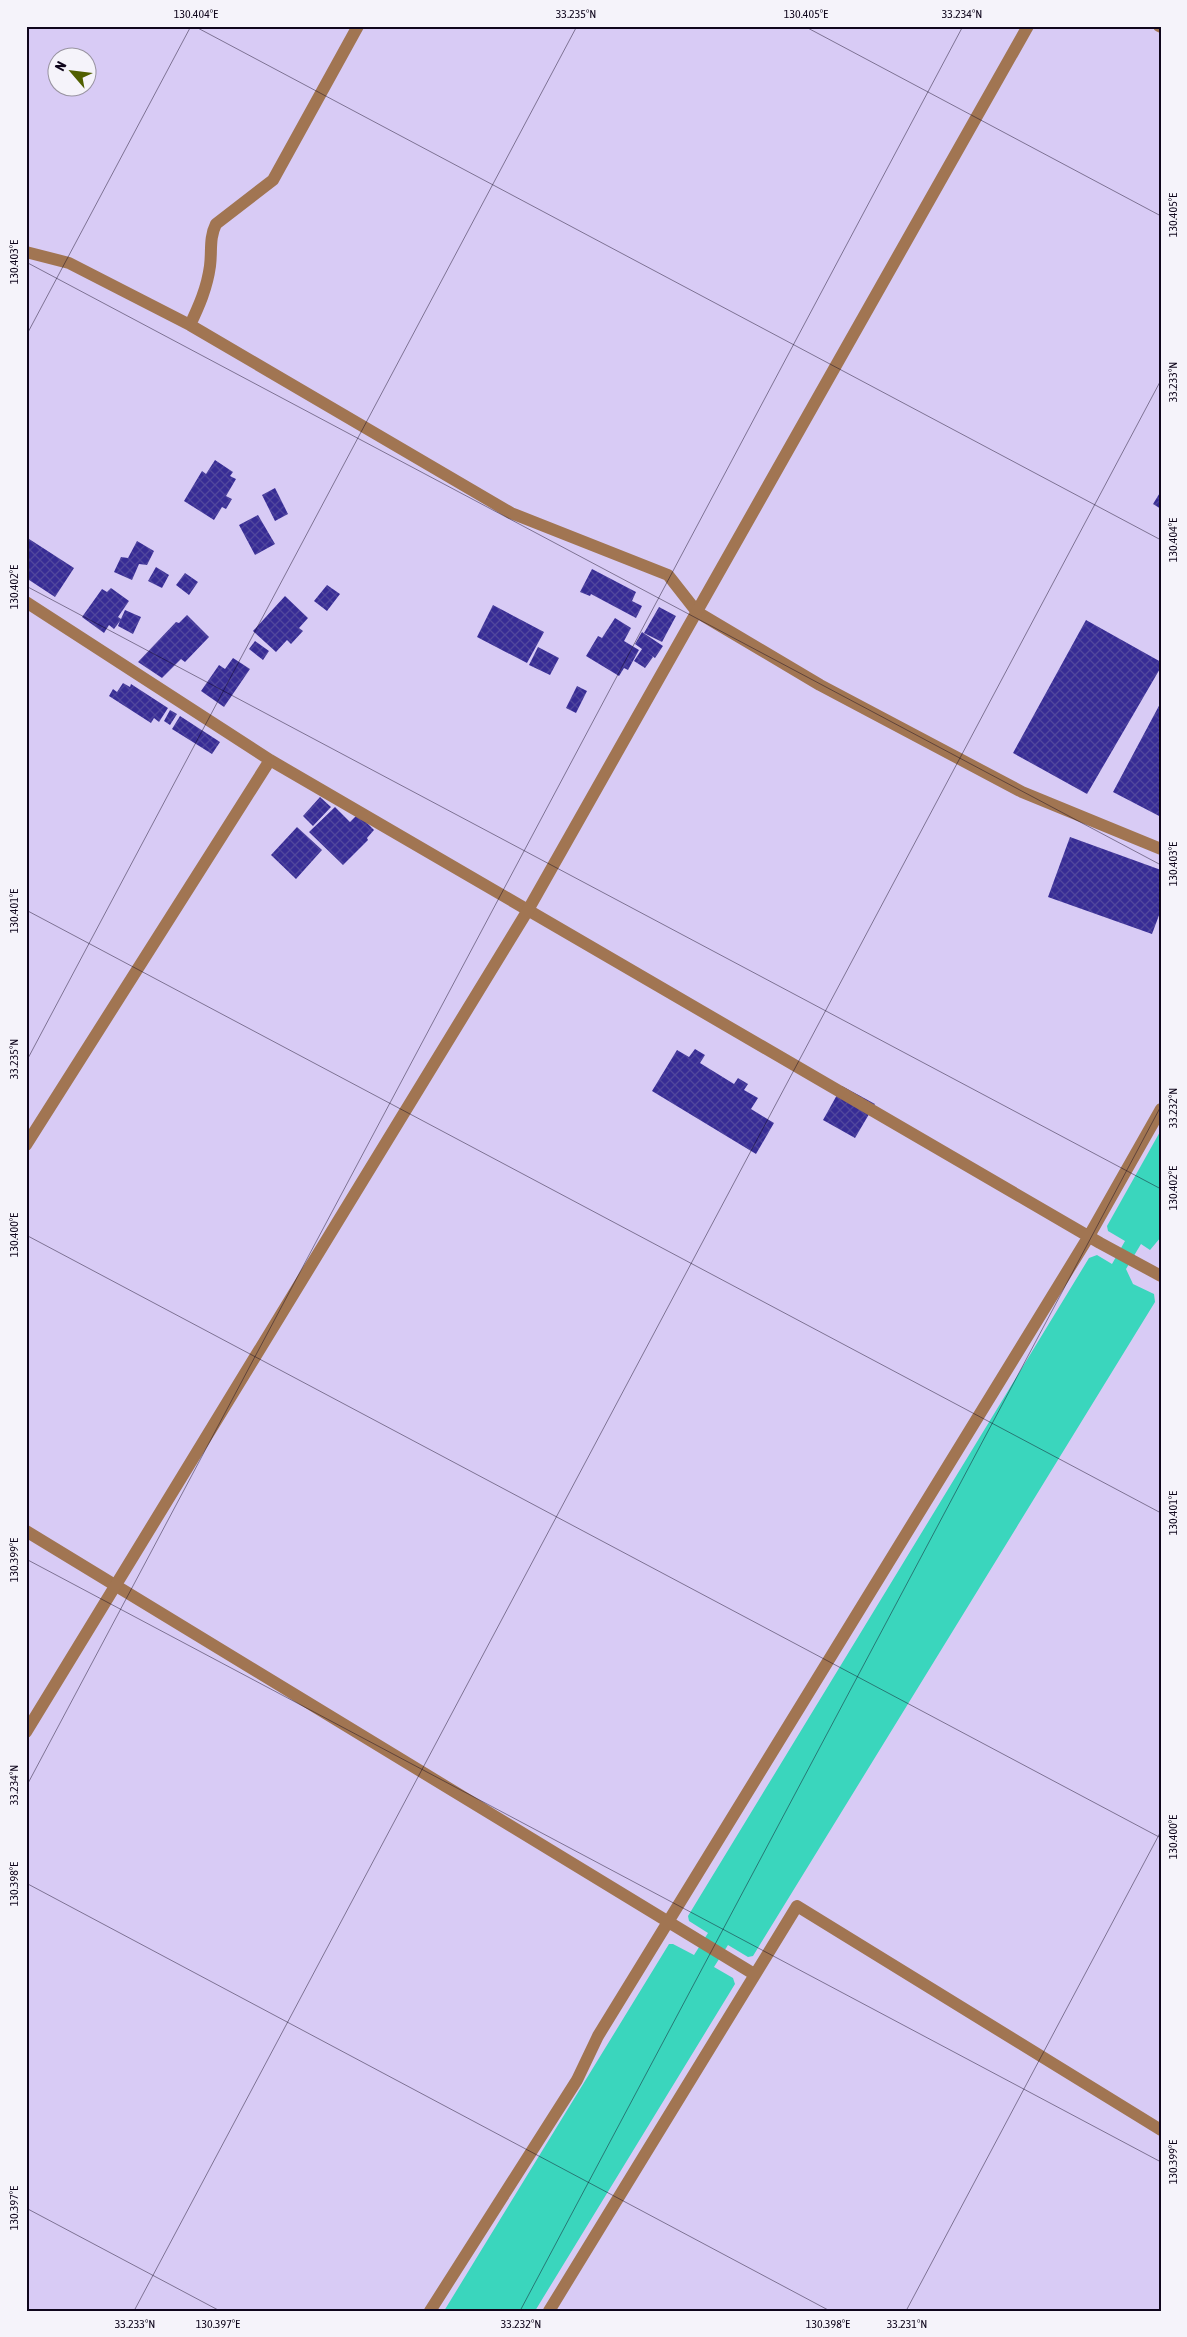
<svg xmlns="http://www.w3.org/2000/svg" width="1187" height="2337" font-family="'Asap Condensed',sans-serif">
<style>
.water{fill:#3ad6bd}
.building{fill:url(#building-cross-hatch)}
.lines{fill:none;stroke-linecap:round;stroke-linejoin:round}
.minor{stroke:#a17552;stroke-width:12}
.tertiary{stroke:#a17552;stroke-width:12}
.ticks{fill:none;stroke:#0f061c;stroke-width:1;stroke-opacity:0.45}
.neatline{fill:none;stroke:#0f061c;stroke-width:2}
.ticks-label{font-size:12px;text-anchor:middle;fill:#0f061c}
</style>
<defs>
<pattern id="building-cross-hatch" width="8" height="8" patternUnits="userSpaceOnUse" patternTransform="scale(1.25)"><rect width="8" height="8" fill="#372c95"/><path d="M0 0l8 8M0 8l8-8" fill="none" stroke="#51479d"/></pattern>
</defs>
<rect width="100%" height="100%" fill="#d8cbf5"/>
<path class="water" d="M1161,1130V1237L1150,1250L1141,1244L1126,1269L1133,1284L1154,1294L1155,1302L753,1956L748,1957L728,1945L714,1967L733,1978L735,1984L535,2311H444L669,1944H673L694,1955L708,1933L689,1921L688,1916L1089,1258L1097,1255L1112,1264L1125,1241L1108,1231L1107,1226Z"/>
<path class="building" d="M215,460L233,472L230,476L236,479L226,496L232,499L226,509L222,507L214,520L184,501L202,471L206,474Z
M275,488L288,514L275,521L262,495Z
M1161,491V509L1153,504Z
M258,515L275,544L255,555L239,525Z
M26,537L74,568L55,597L26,578Z
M137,541L154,551L147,565L139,564L132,580L114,572L121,557L128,558Z
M156,567L169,575L162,588L148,581Z
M592,569L636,592L632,601L642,606L636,618L591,594L590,596L580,592Z
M185,573L198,582L189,595L176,585Z
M327,585L340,594L327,611L314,601Z
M111,588L129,601L118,617L121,619L125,610L141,617L133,634L118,626L120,621L114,629L109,625L104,633L82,617L102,589L107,592Z
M285,596L308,618L299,628L303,631L291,644L287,640L276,652L253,631Z
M493,605L544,632L527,663L477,637Z
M659,607L676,616L662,642L644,633Z
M187,615L209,637L185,662L181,659L162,678L138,662L176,622L179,623Z
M615,618L631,628L624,641L639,650L628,670L624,668L619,676L586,656L598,636L602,638Z
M1086,620L1161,662V667L1087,794L1013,753Z
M642,632L663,646L655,658L646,652L653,657L645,668L634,661L642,649L635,644Z
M255,641L269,651L263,660L249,649Z
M538,647L559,658L550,675L529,665Z
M233,658L250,669L224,707L201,691L219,665L225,669Z
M123,683L130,687L131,684L168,708L159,722L154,718L151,723L109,696L113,689L117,692Z
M577,686L587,691L576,713L566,708Z
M1161,702V817L1113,792Z
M170,710L177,714L170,725L164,721Z
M180,716L220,742L212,754L172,729Z
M320,797L331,807L313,826L303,816Z
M335,807L350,822L358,814L374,830L367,838L368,840L343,865L309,832Z
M297,827L322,850L296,879L271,855Z
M1070,837L1161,870V910L1152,934L1048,897Z
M695,1049L705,1055L700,1063L734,1084L738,1078L748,1084L744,1090L758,1098L751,1109L774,1123L756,1154L652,1091L677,1050L689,1057Z
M842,1086L875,1104L855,1138L823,1120Z"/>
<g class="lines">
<path class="minor" d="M1159,26L1161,27
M26,252L69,263L190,325L511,513L668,575L697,612L820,685L1022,792L1161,849
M190,325C199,306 207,288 210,266C212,251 209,238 216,224L273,180L358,26
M26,602L270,760L1100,1243L1161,1276
M26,1145L270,760
M26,1531L754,1974
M430,2311L577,2080L598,2036L1089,1236L1161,1109
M549,2311L797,1906L1161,2130"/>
<path class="tertiary" d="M26,1732L528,910L1028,26"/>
</g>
<path class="ticks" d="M194,26L1161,540M804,26L1161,216M26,262L1161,865M26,336L191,26M26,586L1161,1189M26,910L1161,1513M26,1062L577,26M26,1235L1161,1838M26,1559L1161,2162M26,1787L963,26M26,1883L830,2311M26,2208L220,2311M134,2311L1161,380M520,2311L1161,1106M906,2311L1161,1831"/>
<rect width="1187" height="2337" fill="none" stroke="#f5f3fa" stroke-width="55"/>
<g transform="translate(72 72) rotate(298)"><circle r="24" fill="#f5f3fa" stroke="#9994a1"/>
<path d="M0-4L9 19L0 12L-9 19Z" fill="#505f00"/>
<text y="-8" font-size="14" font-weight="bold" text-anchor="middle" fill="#0f061c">N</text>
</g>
<rect x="28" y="28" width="1132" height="2282" class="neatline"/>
<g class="ticks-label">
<text x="196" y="18">130.404°E</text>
<text x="576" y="18">33.235°N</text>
<text x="806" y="18">130.405°E</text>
<text x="962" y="18">33.234°N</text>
<text transform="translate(1173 215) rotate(-90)" y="4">130.405°E</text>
<text transform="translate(14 262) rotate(-90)" y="4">130.403°E</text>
<text transform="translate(1173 382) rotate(-90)" y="4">33.233°N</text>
<text transform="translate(1173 540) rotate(-90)" y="4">130.404°E</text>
<text transform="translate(14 587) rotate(-90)" y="4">130.402°E</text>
<text transform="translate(1173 864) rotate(-90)" y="4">130.403°E</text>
<text transform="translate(14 911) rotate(-90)" y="4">130.401°E</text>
<text transform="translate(14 1059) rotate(-90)" y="4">33.235°N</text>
<text transform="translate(1173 1108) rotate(-90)" y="4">33.232°N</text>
<text transform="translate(1173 1188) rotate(-90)" y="4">130.402°E</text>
<text transform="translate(14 1235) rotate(-90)" y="4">130.400°E</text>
<text transform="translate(1173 1513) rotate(-90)" y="4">130.401°E</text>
<text transform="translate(14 1560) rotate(-90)" y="4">130.399°E</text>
<text transform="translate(14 1785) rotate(-90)" y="4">33.234°N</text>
<text transform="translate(1173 1837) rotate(-90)" y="4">130.400°E</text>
<text transform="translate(14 1884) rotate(-90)" y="4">130.398°E</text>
<text transform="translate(1173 2162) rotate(-90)" y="4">130.399°E</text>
<text transform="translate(14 2208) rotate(-90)" y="4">130.397°E</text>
<text x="135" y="2328">33.233°N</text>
<text x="218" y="2328">130.397°E</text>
<text x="521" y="2328">33.232°N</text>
<text x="828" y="2328">130.398°E</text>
<text x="907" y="2328">33.231°N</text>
</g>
</svg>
